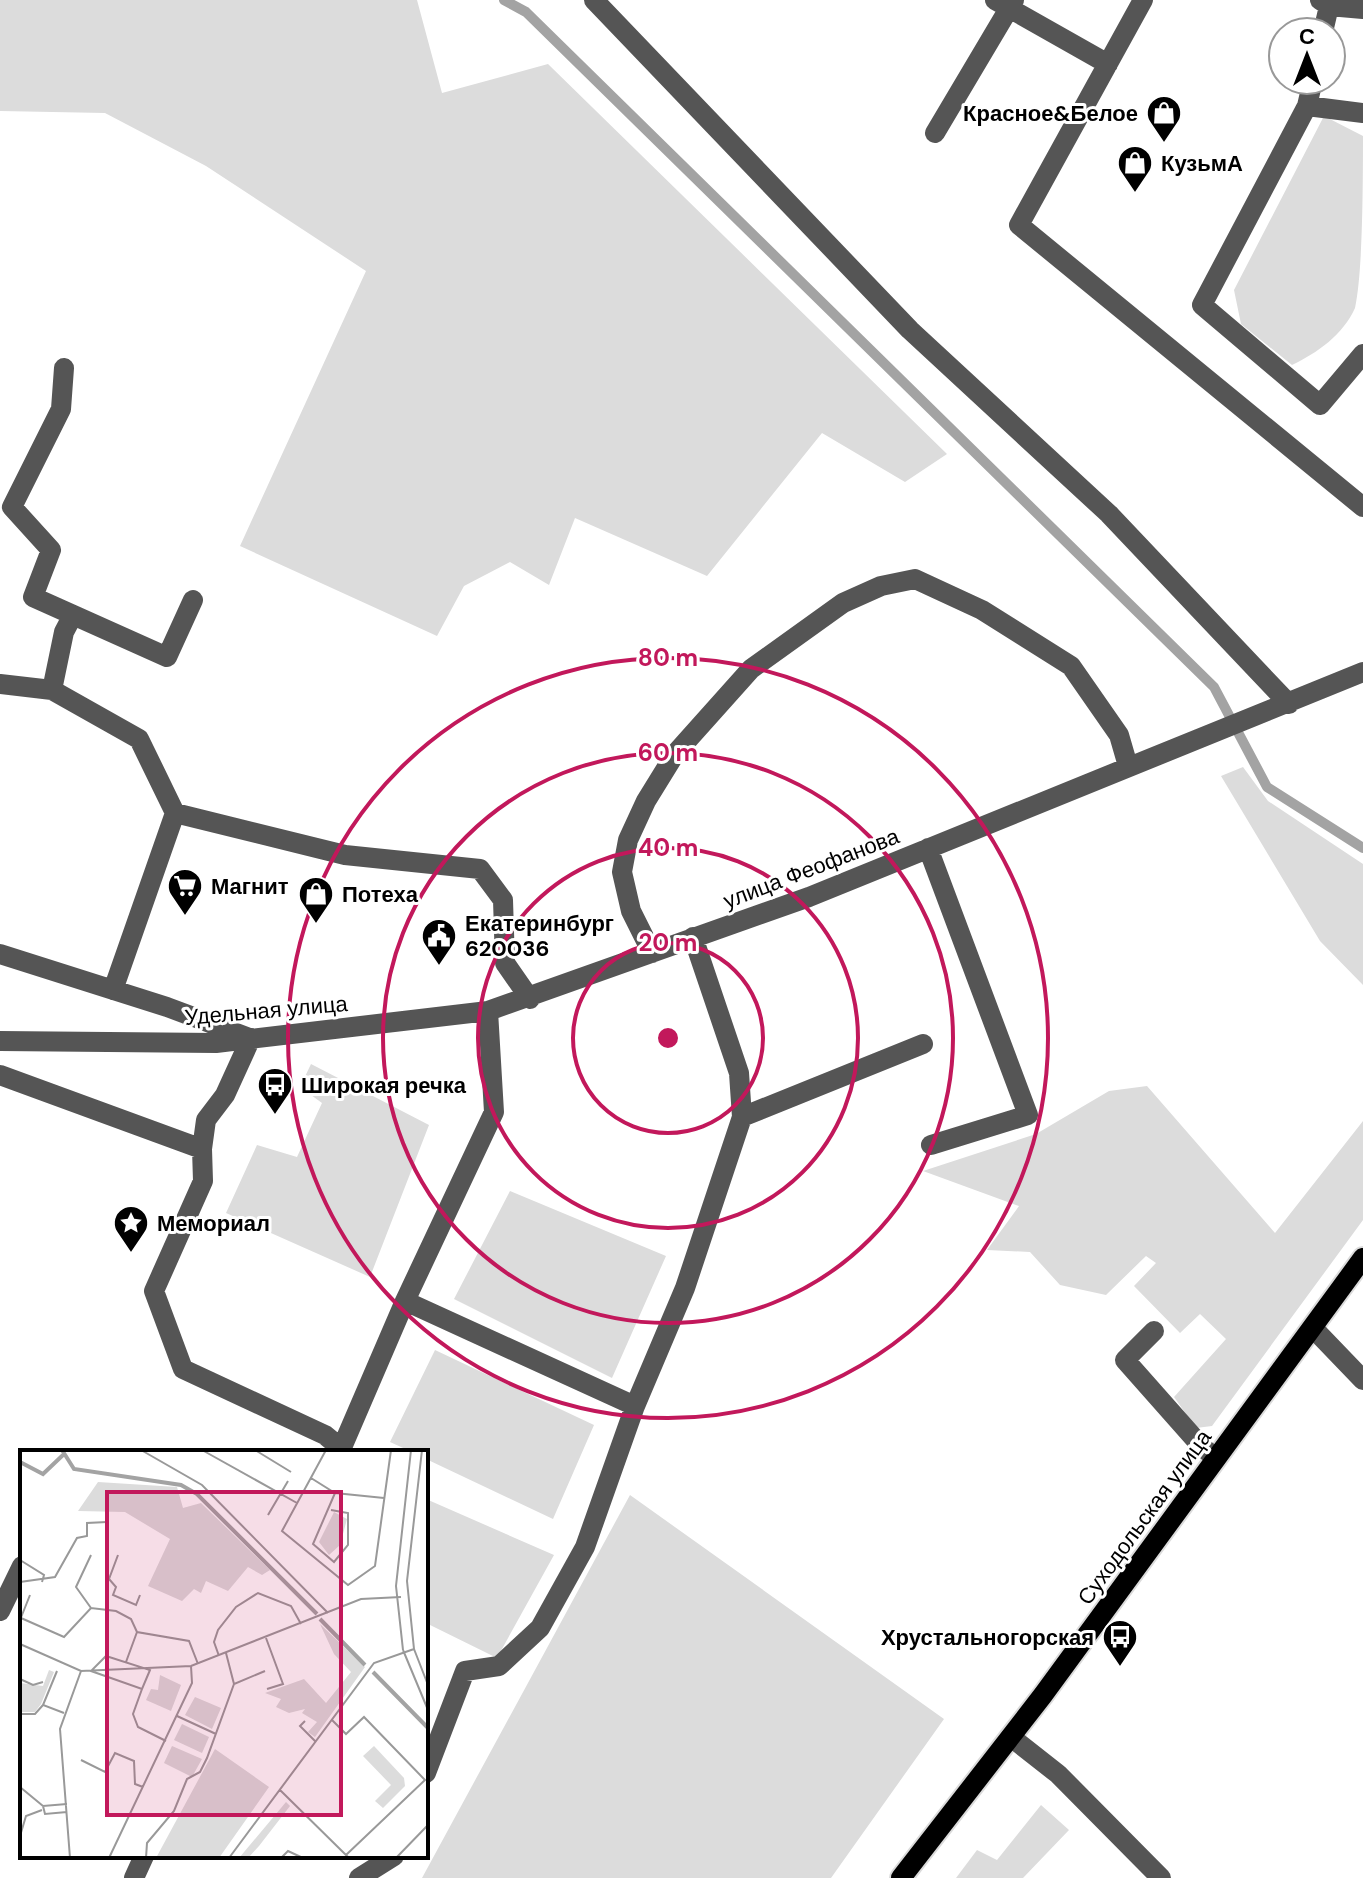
<svg xmlns="http://www.w3.org/2000/svg" width="1363" height="1878" font-family="'DM Sans',sans-serif">
<style>
.green{fill:#dcdcdc}
.lines{fill:none;stroke-linecap:round;stroke-linejoin:round}
.stream{stroke:#a3a3a3;stroke-width:10}
.major-casing{stroke:#dbdbdb;stroke-width:24}
.minor{stroke:#555;stroke-width:20}
.major{stroke:#000;stroke-width:20}
.ring{fill:none;stroke:#c2185b;stroke-width:4}
.labels{text-anchor:middle;stroke-width:6;stroke-linejoin:round;paint-order:stroke}
.poi-label{font-size:22px;font-weight:bold;fill:#000;stroke:#fff;text-anchor:start}
.street-label{font-size:22px;fill:#000;stroke:#fff}
.inset-river{fill:none;stroke:#a3a3a3;stroke-width:4}
.inset-road{fill:none;stroke:#999;stroke-width:2}
.view{fill:#c2185b;fill-opacity:0.15;stroke:#c2185b;stroke-width:4}
.inset-edge{fill:none;stroke:#000;stroke-width:4}
.centre{fill:#c2185b;stroke:#fff;stroke-width:4}
.ring-label{font-size:24px;text-anchor:middle;font-weight:bold;fill:#c2185b;stroke:#fff;stroke-width:6;stroke-linejoin:round;paint-order:stroke}
</style>
<rect width="100%" height="100%" fill="#fff"/>
<path class="green" d="M0,0H417L442,93L548,64L947,454L905,482L822,433L707,576L575,518L549,585L510,562L464,586L437,636L240,546L366,271L206,166L105,113L0,111Z
M1324,116L1363,136C1363,179 1363,272 1355,308C1343,335 1317,353 1292,365L1241,324L1234,290Z
M1243,767L1268,801L1363,864V985L1320,941L1221,776Z
M311,1064L429,1125L370,1277L226,1213L257,1145L297,1157L322,1103L300,1087Z
M1147,1086L1275,1233L1363,1121V1220L1212,1426L1196,1428L1174,1397L1226,1339L1200,1314L1180,1333L1134,1286L1156,1263L1146,1256L1106,1295L1060,1285L1030,1252L987,1250L1019,1206L923,1171L1036,1134L1109,1091Z
M510,1191L666,1256L612,1378L454,1299Z
M435,1350L594,1425L553,1519L426,1459V1452H412L390,1442Z
M630,1495L944,1719L831,1878H422Z
M426,1499L554,1555L497,1658L426,1623Z
M1041,1805L1069,1830L1023,1878H956L977,1850L997,1860Z"/>
<g class="lines">
<path class="stream" d="M504,0L526,12L1214,687L1267,787L1363,848"/>
<defs>
<path id="major" d="M901,1878L1043,1695L1363,1258"/>
</defs>
<use href="#major" class="major-casing"/>
<path class="minor" d="M594,0L910,330L1109,514L1289,704
M995,0L1108,64
M1143,0L1019,225L1363,507
M1320,0L1329,6L1363,9
M1323,32L1329,6
M1313,80L1307,106L1202,305L1320,405L1363,354
M1307,106L1363,113
M935,133L1014,0
M64,368L61,409L12,507L51,550L33,597L167,657L193,600
M0,684L52,690L139,739L175,813L345,855L480,869L503,900L505,963L530,999
M52,690L64,632L73,615
M928,848L1028,1115L931,1145
M693,937L739,1073L742,1117
M652,953L631,911L622,872L628,840L646,801L675,754L751,669L843,603L881,586L915,579L982,610L1071,666L1119,735L1128,766
M0,954L167,1007L247,1037
M113,990L175,813
M0,1041L216,1043L488,1011L809,897L1363,672
M0,1075L202,1149L206,1120L225,1095L251,1038
M202,1149L203,1181L154,1291L183,1369L325,1435L342,1449
M405,1301L635,1406
M1313,1328L1363,1380
M1154,1331L1125,1360L1202,1447L1216,1458
M340,1452L405,1301L494,1112L488,1011
M0,1611L22,1566
M1011,1737L1058,1774L1161,1878
M426,1773L465,1671L499,1666L540,1628L585,1547L635,1406L685,1288L742,1117L923,1044
M134,1878L144,1856
M359,1878L394,1856"/>
<use href="#major" class="major"/>
</g>
<g class="ring">
<circle cx="668" cy="1038" r="95"/>
<circle cx="668" cy="1038" r="190"/>
<circle cx="668" cy="1038" r="285"/>
<circle cx="668" cy="1038" r="380"/>
</g>
<defs>
<symbol id="shop-pin" viewBox="-11 -11 22 30"><path d="M0 17L-7.5 6A9.5 9.5 0 1 1 7.5 6Z" fill="#000" stroke="#fff"/><path d="M-5-2.5h2.3a2.7 3.5 0 0 1 5.4 0H5L5.5 6h-11ZM-1.5-2.5h3a1.5 2.3 0 0 0-3 0Z" fill="#fff"/></symbol>
<symbol id="supermarket-pin" viewBox="-11 -11 22 30"><path d="M0 17L-7.5 6A9.5 9.5 0 1 1 7.5 6Z" fill="#000" stroke="#fff"/><path d="M-6-5.5h2.5l.6 2H6L4.5 2H-2.5L-4.4-4H-6ZM-1.5 3.2a1.3 1.3 0 1 0 .1 0ZM3 3.2a1.3 1.3 0 1 0 .1 0Z" fill="#fff"/></symbol>
<symbol id="civic-pin" viewBox="-11 -11 22 30"><path d="M0 17L-7.5 6A9.5 9.5 0 1 1 7.5 6Z" fill="#000" stroke="#fff"/><path d="M-.6-6.5H3V-4.5H.6V-3L4-1V1h2V6H-6V1h2V-1L-.6-3ZM-1.2 2.5V6h2.4V2.5Z" fill="#fff"/></symbol>
<symbol id="bus-pin" viewBox="-11 -11 22 30"><path d="M0 17L-7.5 6A9.5 9.5 0 1 1 7.5 6Z" fill="#000" stroke="#fff"/><path d="M-5-6H5V4H4V6H2V4H-2V6H-4V4H-5ZM-3.5-4V0h7V-4ZM-3.5 1.2v1.5H-2V1.2ZM2 1.2v1.5H3.5V1.2Z" fill="#fff"/></symbol>
<symbol id="sight-pin" viewBox="-11 -11 22 30"><path d="M0 17L-7.5 6A9.5 9.5 0 1 1 7.5 6Z" fill="#000" stroke="#fff"/><path d="M0-6L1.8-2.2L6-1.7L2.9 1.2L3.7 5.4L0 3.3L-3.7 5.4L-2.9 1.2L-6-1.7L-1.8-2.2Z" fill="#fff"/></symbol>
</defs>
<g fill-rule="evenodd">
<use href="#shop-pin" x="1144" y="93" width="40" height="54"/>
<use href="#shop-pin" x="1115" y="143" width="40" height="54"/>
<use href="#supermarket-pin" x="165" y="866" width="40" height="54"/>
<use href="#shop-pin" x="296" y="874" width="40" height="54"/>
<use href="#civic-pin" x="419" y="916" width="40" height="54"/>
<use href="#bus-pin" x="255" y="1065" width="40" height="54"/>
<use href="#sight-pin" x="111" y="1203" width="40" height="54"/>
<use href="#bus-pin" x="1100" y="1617" width="40" height="54"/>
</g>
<g class="labels">
<g class="poi-label">
<text x="1138" y="121" text-anchor="end">Красное&amp;Белое</text>
<text x="1161" y="171">КузьмА</text>
<text x="211" y="894">Магнит</text>
<text x="342" y="902">Потеха</text>
<text x="465" y="931">Екатеринбург<tspan x="465" dy="25">620036</tspan></text>
<text x="301" y="1093">Широкая речка</text>
<text x="157" y="1231">Мемориал</text>
<text x="1094" y="1645" text-anchor="end">Хрустальногорская</text>
</g>
<g class="street-label">
<text transform="translate(811 868) rotate(-21)" y="8">улица Феофанова</text>
<text transform="translate(266 1010) rotate(-5)" y="8">Удельная улица</text>
<text transform="translate(1144 1517) rotate(-54)" y="8">Суходольская улица</text>
</g>
</g>
<g transform="translate(20 1450)">
<rect width="408" height="408" fill="#fff"/>
<path d="M78,32L157,37L163,58L181,53L250,120L242,125L228,117L208,141L186,131L181,143L174,139L162,151L128,136L150,89L105,62L58,61ZM314,62L327,69L320,95L309,105L299,92ZM300,174L345,217L295,287L288,282L297,272L282,263L285,259L269,263L256,257L261,249L245,243L284,229L306,253L331,222L314,204ZM29,220L34,222L21,254L15,262H0V233L23,236ZM140,225L161,235L151,261L126,250L131,239L138,240ZM175,247L201,258L192,279L165,265ZM162,274L189,287L182,303L154,290ZM152,296L182,309L172,327L144,313ZM354,296L384,328L385,336L363,358L355,351L371,335L343,306ZM195,299L249,337L199,408H136ZM266,352L270,356L239,396L228,408H219Z" fill="#dcdcdc"/>
<path class="inset-river" d="M42,0L54,19L161,35L177,44L297,164M0,12L23,24L43,5M300,169L345,215M353,222L408,278"/>
<path class="inset-road" d="M121,0L182,35L308,163M182,0L277,53M235,0L271,22M306,0L262,81L328,135L355,116L371,0M291,28L315,43L364,48M311,60L328,63V95L314,112L293,94L315,43M248,65L268,31M71,105L56,137L71,158M98,105L89,129L96,137L93,145L116,155L120,145M0,110L24,125L22,132M0,132L35,127L57,88L67,86V73L87,72M1,168L44,187L71,158L96,161L111,169L117,182L169,191L178,214M0,170L10,145M246,188L263,234L247,239M0,194L61,221L171,216L341,149L381,147M394,199L408,235M383,200L408,260M383,200L376,136L391,0M206,203L214,234M86,206L130,220L122,239L71,221ZM199,206L194,192L198,180L216,157L238,143L271,156L281,174M106,212L117,182M37,221L23,255L44,263M0,229L13,235L23,232M122,239L113,264L118,277L146,291M0,264H15L23,255M157,266L196,284M312,270L326,284L344,267L405,330L326,405M285,271L280,276L296,292M61,310L85,322L95,303L114,311L115,334L123,337M0,337L23,356L47,354M260,340L328,407M23,356L25,364L47,362M0,386L6,366L22,360M50,408L40,279L61,221M89,408L172,233L171,216M126,408L127,393L154,361L167,329L180,322L187,308L214,234L245,221M209,408L354,213L394,199L387,131L402,0M261,408L268,401L283,408M376,408L408,375"/>
<path class="view" d="M87,42H321V365H87Z"/>
<rect width="408" height="408" class="inset-edge"/>
</g>
<circle cx="668" cy="1038" r="12" class="centre"/>
<g class="ring-label">
<text x="668" y="666">80 m</text>
<text x="668" y="761">60 m</text>
<text x="668" y="856">40 m</text>
<text x="668" y="951">20 m</text>
</g>
<g transform="translate(1307 56)"><circle r="38" fill="#ffffff" stroke="#999999" stroke-width="2"/>
<path d="M0-6L14 30L0 20L-14 30Z" fill="#000000"/>
<text y="-12" font-size="22" font-weight="bold" text-anchor="middle" fill="#000000">С</text>
</g>
</svg>
